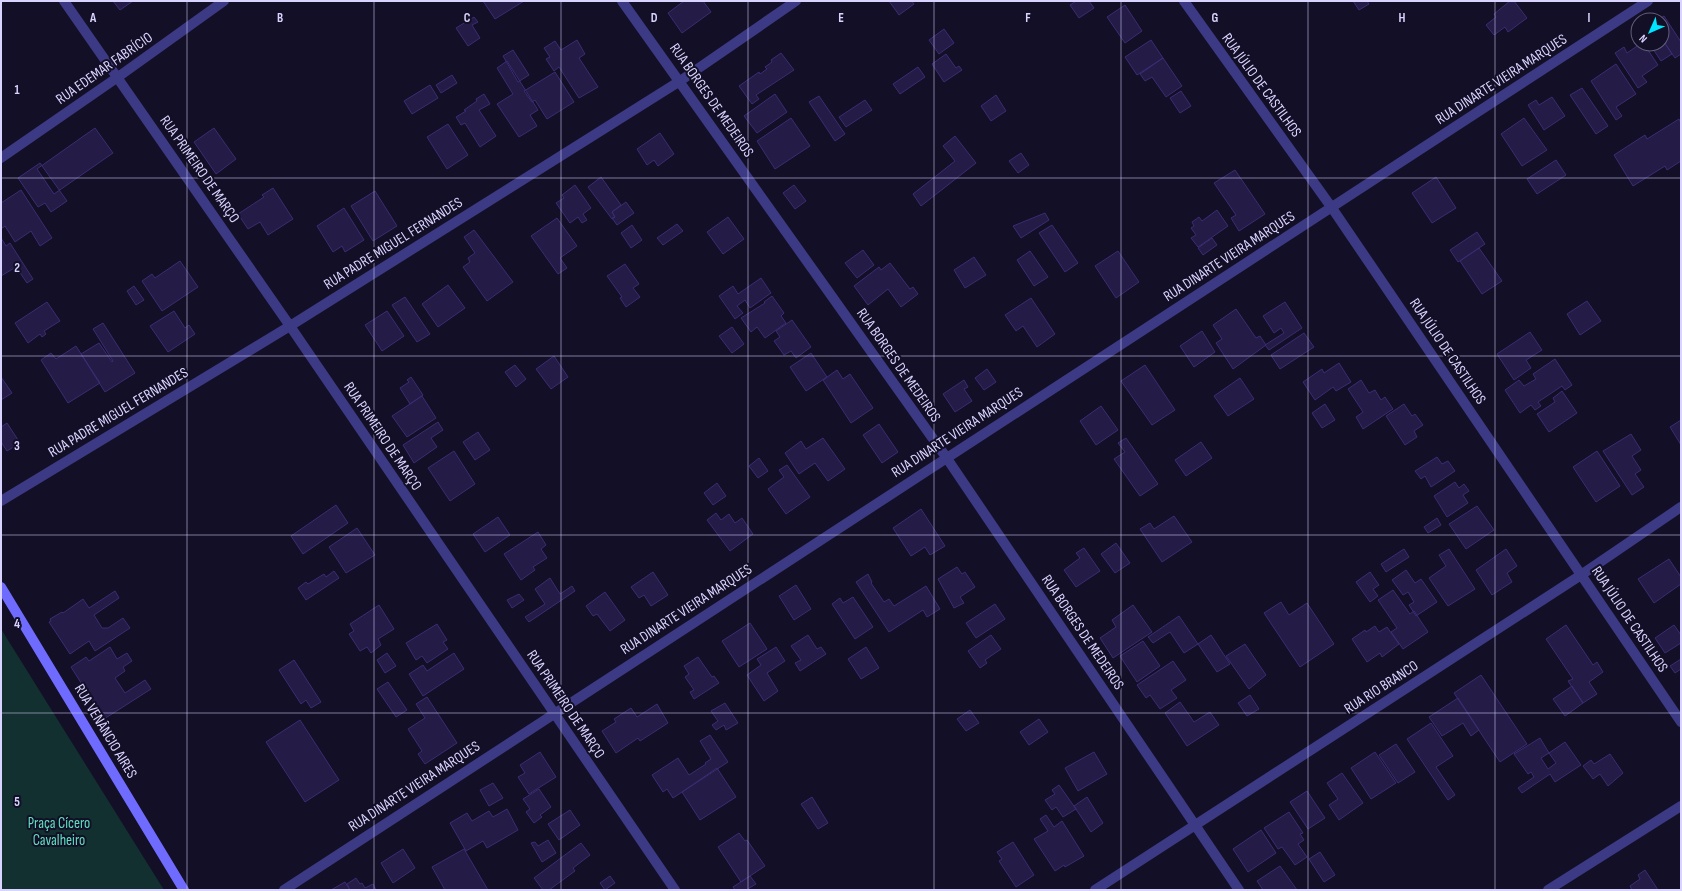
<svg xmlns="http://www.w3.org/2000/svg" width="1682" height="891" font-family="'Sofia Sans Condensed',sans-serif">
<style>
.green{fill:#12302f}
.building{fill:#241b47;stroke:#3b2d73;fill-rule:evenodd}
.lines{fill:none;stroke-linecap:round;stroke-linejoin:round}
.street{stroke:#3d3a85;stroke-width:10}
.secondary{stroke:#6f6bff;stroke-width:10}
.grid{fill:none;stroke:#d9d4ff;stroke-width:1;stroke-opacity:0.55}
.labels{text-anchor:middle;stroke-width:4;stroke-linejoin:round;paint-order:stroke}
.street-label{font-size:15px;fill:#d9d4ff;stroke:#130f26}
.park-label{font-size:15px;fill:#5fe0c0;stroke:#130f26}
.grid-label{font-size:13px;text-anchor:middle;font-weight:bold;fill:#d9d4ff;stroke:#130f26;stroke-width:4;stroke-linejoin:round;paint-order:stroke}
</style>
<rect width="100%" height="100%" fill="#130f26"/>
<path class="green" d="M1,629L164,890H1Z"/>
<path class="building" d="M113,1H133L120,10Z
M483,1H524L495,19Z
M684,1H703L711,12L682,33L668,13Z
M889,1H912L914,4L899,15Z
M1076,1H1089L1094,8L1079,18L1070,5Z
M1353,1H1367L1369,4L1359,10Z
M1510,1H1514L1527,18L1508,32L1505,27L1494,35L1486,25L1496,17L1494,14Z
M1125,5L1142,31L1125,43L1107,17Z
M1664,16L1681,42V54L1675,58L1662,39V20H1657Z
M474,17L478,22L472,25L480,38L468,46L456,28Z
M944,29L954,43L939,54L929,40Z
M1662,39L1672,54L1661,61L1653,49L1656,47L1654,44H1662Z
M577,40L585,54L579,58L598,87L579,98L559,67L554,71L546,59L550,57L544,48L555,41L561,50Z
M1151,40L1163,58L1137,75L1125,57Z
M1640,44H1644L1658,65L1642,76L1647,82L1638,88L1615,53L1624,47L1627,53Z
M513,50L529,75L518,82L503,56Z
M781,53L794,70L756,95L759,99L752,104L739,86L759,72L760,74L767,69L765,67L772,62L771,60Z
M946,54L956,68L959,66L962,70L944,82L932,64Z
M1163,58L1182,86L1166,97L1152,77L1145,81L1140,74Z
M507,61L538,110L530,115L537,126L519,137L497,104L513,94L497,68Z
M1616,64L1636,94L1616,107L1622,116L1616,120L1591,81Z
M918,67L925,77L900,94L893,84Z
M555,72L574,102L547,119L535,100L532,102L524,91Z
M452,75L457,83L441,93L436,85Z
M430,85L438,98L412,114L404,101Z
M1582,88L1608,126L1596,134L1570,95Z
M1181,91L1191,106L1180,113L1170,98Z
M484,94L490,104L479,110L496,136L480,147L465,123L461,125L456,117L466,111L464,110L477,101L476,99Z
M775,94L787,112L757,133L744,116Z
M996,95L1006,111L991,121L981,106Z
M819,96L845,134L835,141L809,102Z
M1552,97L1565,116L1544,130L1528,105L1536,100L1539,105Z
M865,100L872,110L846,127L839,117Z
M791,118L810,146L775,169L757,141Z
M1524,118L1547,150L1522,166L1501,134Z
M1679,119L1681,123V161L1667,170L1665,166L1633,186L1614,155L1645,135L1647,139Z
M448,124L468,155L447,169L427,137Z
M95,128L113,153L54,194L37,169Z
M214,128L236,159L216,174L194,142Z
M660,133L674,154L658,166L654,160L647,165L637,149Z
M955,136L976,163L921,206L913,194L955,161L943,146Z
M1021,153L1029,165L1018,173L1009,161Z
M1556,160L1566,175L1537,194L1527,179Z
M40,163L67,201L51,212L45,203L38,207L18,178Z
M1235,170L1265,214L1239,231L1231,218L1236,215L1214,183Z
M601,177L621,205L612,212L615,217L612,219L588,187Z
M1436,177L1456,208L1432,223L1412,193Z
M575,185L591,208L583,214L587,220L582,223L578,217L570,223L556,203L564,198L562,195Z
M794,185L806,201L795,209L783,193Z
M273,188L293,219L268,235L260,222L248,229L238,214L264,197L262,195Z
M21,190L52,238L40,246L31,231L15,242L5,226L1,229V203Z
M375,191L397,226L373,241L351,206Z
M626,202L634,213L617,225L612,218L615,217L612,212Z
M344,208L364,240L345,252L342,246L333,252L317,226Z
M1217,210L1228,226L1198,247L1191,238L1196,235L1191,228L1194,226L1192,222L1199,217L1202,221Z
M1045,213L1049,220L1021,238L1013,226Z
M728,217L744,239L723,254L707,232Z
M557,218L577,246L560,258L567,268L558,274L531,236Z
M677,224L683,231L663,245L657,238Z
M632,225L642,240L631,248L621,233Z
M1052,225L1078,263L1065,272L1039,233Z
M474,230L513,282L487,301L463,267L470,262L468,258L475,253L464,237Z
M1477,232L1485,244L1458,262L1450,250Z
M1,238L6,246L10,243L33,279L27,283L16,267L1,276Z
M1212,238L1217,245L1203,255L1198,248Z
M1479,248L1502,281L1482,294L1460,261Z
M863,250L874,265L857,278L845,263Z
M1030,251L1048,277L1034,286L1017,260Z
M1118,251L1139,282L1116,298L1095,266Z
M974,257L986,275L965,288L954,270Z
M180,261L198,287L162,311L142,281L152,274L155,278Z
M890,263L910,289L913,287L918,294L901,307L888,289L868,305L854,286L879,267L881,270Z
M625,264L639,284L633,288L640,297L626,307L620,298L622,297L607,276Z
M761,278L771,293L750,308L745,300L737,306L743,313L735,319L719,296L733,286L738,294Z
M448,285L465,308L438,327L422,304Z
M134,286L144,300L136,305L127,291Z
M772,296L784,313L781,316L786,323L765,338L757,327L751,332L741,318L765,303L764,302Z
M405,297L430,334L417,342L392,305Z
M1031,298L1055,334L1037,347L1023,326L1016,331L1005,315Z
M1587,301L1601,321L1580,335L1567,314Z
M47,302L60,321L44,331L46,334L42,337L40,334L28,343L15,323Z
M1285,302L1302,328L1269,350L1265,345L1284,333L1281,328L1274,333L1263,316Z
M1236,309L1256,338L1260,336L1266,345L1233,369L1216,343L1222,339L1213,325Z
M174,311L185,328L189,325L195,334L168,352L150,326Z
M387,311L404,336L382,351L365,325Z
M792,320L811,347L796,358L791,351L784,355L774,341L780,337L776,331Z
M103,323L135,373L105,392L81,354L99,343L112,362L113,361L93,329Z
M732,327L744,344L732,353L719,336Z
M1202,331L1215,352L1194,367L1180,346Z
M1530,332L1542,350L1526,360L1531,368L1514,380L1497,354Z
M1304,333L1314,347L1280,369L1271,355Z
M76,346L100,383L68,403L41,360L51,353L56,359Z
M811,353L827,377L806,391L790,367Z
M554,356L568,377L551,389L536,369Z
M1555,359L1572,385L1565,390L1562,386L1538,402L1541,406L1535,410L1531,405L1520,413L1505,390L1519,380L1524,386L1536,379L1533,374Z
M1339,363L1351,382L1336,391L1333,387L1315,400L1303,382L1322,369L1324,373Z
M515,365L526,379L516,387L505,372Z
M1145,365L1175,410L1152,425L1121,381Z
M987,369L996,382L984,390L975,378Z
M837,370L843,379L850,374L873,408L851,423L823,380Z
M1,377L12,393L1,400Z
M411,377L423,395L410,404L400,388L409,382L407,380Z
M1240,378L1254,399L1228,416L1214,396Z
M964,380L968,387L964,389L972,401L955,412L943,394Z
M1361,380L1369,393L1375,390L1381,400L1385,397L1393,409L1363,429L1356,417L1363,412L1348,389Z
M1562,391L1577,413L1549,432L1537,414L1555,402L1553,398Z
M422,396L436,418L407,437L392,416Z
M1325,404L1335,420L1322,428L1312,413Z
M1404,404L1412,416L1415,414L1423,425L1414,431L1417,437L1405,445L1386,416Z
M1101,406L1118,430L1096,445L1080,421Z
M1681,420V445L1670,427Z
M438,422L443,430L431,438L437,447L414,463L403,445Z
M7,423L20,443L7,451L1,442V427Z
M879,424L898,452L882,463L863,435Z
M478,432L490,450L475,460L463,442Z
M1631,434L1641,450L1632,456L1641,470L1635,474L1644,487L1632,495L1603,451Z
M823,438L845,469L828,481L815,463L799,474L785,453L801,441L806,449Z
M1126,438L1158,484L1140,496L1114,459L1125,452L1118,443Z
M1201,442L1212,458L1186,476L1175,460Z
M454,451L475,484L450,501L428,468Z
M1597,451L1620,486L1596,502L1573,467Z
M1437,457L1442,464L1448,461L1455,471L1431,487L1425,476L1421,479L1415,471Z
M759,458L768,471L758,478L749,466Z
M787,465L810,497L786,514L768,489L784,477L779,470Z
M1455,482L1459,488L1464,484L1469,491L1463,495L1468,503L1447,517L1434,496Z
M717,483L726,496L713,505L704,493Z
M336,505L348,523L303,554L291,536Z
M1477,506L1494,530L1466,549L1449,524Z
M921,509L945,546L930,555L925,547L911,556L893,528Z
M716,513L721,520L729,514L735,523L742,518L753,534L730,551L707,520Z
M1174,516L1192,542L1162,562L1140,529L1150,523L1154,529Z
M498,517L510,535L485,552L473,534Z
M1437,518L1441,525L1428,533L1424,527Z
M357,528L375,555L346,573L329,547Z
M538,532L546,545L541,549L547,558L533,567L535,570L521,580L504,554Z
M1116,543L1130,563L1115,573L1101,554Z
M1084,548L1100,571L1076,587L1064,570L1080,558L1076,553Z
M1404,549L1409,557L1386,572L1381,564Z
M1449,549L1475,589L1448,606L1429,578L1446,566L1439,555Z
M1506,549L1517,566L1507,573L1512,582L1492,595L1476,570Z
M1669,559L1681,577V584L1654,603L1638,579Z
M957,567L962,574L965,572L975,587L960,597L964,603L954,608L938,579Z
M1406,570L1415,583L1421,579L1437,602L1416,616L1409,605L1414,602L1408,592L1403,595L1392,580Z
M334,571L339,578L306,600L298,588L306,582L308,584L324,574L326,577Z
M653,572L668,595L651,606L644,595L639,598L631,587Z
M1370,572L1379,585L1373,589L1378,596L1370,602L1356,582Z
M868,574L872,582L871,583L884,602L889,599L894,606L926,586L940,609L927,617L923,610L889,632L856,582Z
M550,578L560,594L572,586L575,591L529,622L525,617L545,604L535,589Z
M796,585L811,609L794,620L779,596Z
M1393,590L1410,614L1414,611L1428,632L1403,649L1391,632L1397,628L1378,600Z
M115,591L119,598L94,615L102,628H108L123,618L130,628L95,651L89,641L70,654L49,622L51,621L50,619L62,612L63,613L83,599L89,608Z
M605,592L625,620L610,631L597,614L593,616L586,606Z
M519,594L524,600L512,608L507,600Z
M853,597L873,627L855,639L832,604L840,598L843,603Z
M1281,602L1289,615L1307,603L1334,644L1300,667L1264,613Z
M995,604L1005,619L976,638L966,623Z
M379,605L394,629L378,639L381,645L371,653L367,647L360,651L349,634L354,631L350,624Z
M1133,605L1152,632L1113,658L1100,638L1116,627L1112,620Z
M1179,616L1198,644L1184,653L1170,632L1153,643L1148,637Z
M750,623L767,649L739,667L722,641Z
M437,624L447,640L443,642L448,649L427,663L422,656L416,660L406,643Z
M1566,625L1593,665L1597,662L1603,672L1589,682L1597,694L1583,703L1568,681L1573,679L1546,639Z
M1674,625L1681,635V643L1665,653L1655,638Z
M1375,626L1379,632L1387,627L1399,644L1382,657L1380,653L1367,662L1352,639L1365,630L1366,632Z
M808,635L817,649L821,647L826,654L800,671L795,663L801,660L791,646Z
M991,635L1001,649L985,660L987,663L980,668L968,651Z
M1211,635L1230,664L1217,672L1198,644Z
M1143,641L1160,666L1137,682L1120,656Z
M1245,644L1266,675L1249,689L1226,656Z
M110,647L117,659L127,653L132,661L123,667L125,671L115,678L125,693L145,680L151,689L104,719L71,667L86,657L89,661Z
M776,647L785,661L767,673L778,691L764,701L747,675L761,665L757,659Z
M866,647L879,668L861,679L848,659Z
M387,653L396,666L385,673L377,660Z
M454,653L464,669L423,696L409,674L423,665L427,671Z
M698,657L712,677L714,676L719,683L694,699L690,692L694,690L685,677L689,674L684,666Z
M1681,659V669L1675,673L1670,666Z
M294,660L321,702L311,708L306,700L301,704L279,670Z
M1173,661L1186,680L1171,690L1177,698L1160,709L1150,695L1146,698L1137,685Z
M1481,675L1527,744L1500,762L1454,693Z
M388,682L407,710L396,717L377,689Z
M1572,686L1583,703L1565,716L1553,699Z
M1250,695L1259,709L1247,716L1238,703Z
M427,697L457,743L425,764L418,754L422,751L408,729L425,718L416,704Z
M1458,698L1479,730L1471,736L1463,723L1442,736L1429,717Z
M1180,702L1194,722L1210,712L1219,725L1187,746L1165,713Z
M725,703L738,723L726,730L724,725L716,730L712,725L718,721L711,711Z
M657,704L668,723L640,741L638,738L616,753L602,731L616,722L614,719L631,708L637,717Z
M970,710L979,723L966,731L957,719Z
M1039,719L1048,732L1029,745L1020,732Z
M300,720L339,780L305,802L266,742Z
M1431,723L1453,756L1436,767L1455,795L1448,800L1407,739Z
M710,735L728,762L673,798L667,789L663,792L652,775L678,758L689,775L706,764L705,763L711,759L700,741Z
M1540,738L1549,753L1565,742L1581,765L1555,782L1550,774L1522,793L1518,788L1534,777L1531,772L1528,774L1514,754ZM1549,753L1556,763L1548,769L1541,758Z
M1396,744L1415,772L1398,783L1379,755Z
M540,752L556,777L529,794L518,777L525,773L520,765Z
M1094,752L1107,774L1078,791L1065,768Z
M1375,752L1396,783L1371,799L1351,768Z
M1610,754L1623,773L1608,786L1600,774L1593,779L1583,766L1591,760L1594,764Z
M717,768L736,797L700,820L682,792Z
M1342,773L1363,803L1339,820L1329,805L1338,799L1327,783Z
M493,783L503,798L489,806L480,790Z
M1059,785L1076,809L1063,817L1056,807L1052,810L1045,800L1055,794L1052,790Z
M539,789L551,807L540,815L542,817L534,823L526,812L530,809L523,799Z
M1307,791L1325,818L1308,829L1290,802Z
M812,797L828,823L818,829L801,804Z
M1087,797L1103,823L1091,832L1074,806Z
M507,809L518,830L487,848L483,841L466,851L450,823L467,813L472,821L489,811L493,817Z
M570,810L580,825L559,840L548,824Z
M1289,812L1303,833L1300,834L1304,840L1298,844L1307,857L1295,865L1282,847L1278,849L1264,828Z
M1046,815L1054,827L1062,821L1084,856L1065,867L1064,865L1055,871L1034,839L1048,831L1040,819Z
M1261,830L1276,853L1248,872L1233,849Z
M739,833L745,841L747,840L765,866L741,882L718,847Z
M548,840L556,853L542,862L531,843L535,842L538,846Z
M1013,842L1034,875L1016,887L999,861L1002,859L997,852Z
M581,843L590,855L573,868L575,871L549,890H543L534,878Z
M403,849L415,868L393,883L381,863Z
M464,849L488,890H445L432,867Z
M1320,852L1335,875L1324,882L1309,859Z
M1280,866L1297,890H1263L1257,881Z
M1645,870L1658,890H1632L1630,886L1640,879L1638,875Z
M610,876L615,883L605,890L600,883Z
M750,876L756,884L746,890H735L733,887Z
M356,878L360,884L362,883L365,888L373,884L376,890H350L347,884Z
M345,882L350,890H331Z"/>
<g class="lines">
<path class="street" d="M64,1L290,326L675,890
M622,1L946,457L1239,890
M1184,1L1332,208L1681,722
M1,158L118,77L224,1
M1,501L290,326L680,81L796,1
M284,890L1648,1
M1095,890L1581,575L1681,507
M1548,890L1681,806"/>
<path class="secondary" d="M1,587L184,890"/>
</g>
<path class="grid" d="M187,1V890M374,1V890M561,1V890M748,1V890M934,1V890M1121,1V890M1308,1V890M1495,1V890M1,178H1681M1,356H1681M1,535H1681M1,713H1681"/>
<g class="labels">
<g class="street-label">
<text transform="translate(104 68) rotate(-35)" y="5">RUA EDEMAR FABRÍCIO</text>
<text transform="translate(1501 79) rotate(-33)" y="5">RUA DINARTE VIEIRA MARQUES</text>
<text transform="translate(1262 85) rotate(54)" y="5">RUA JÚLIO DE CASTILHOS</text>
<text transform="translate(712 100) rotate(55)" y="5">RUA BORGES DE MEDEIROS</text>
<text transform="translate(200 169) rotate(55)" y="5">RUA PRIMEIRO DE MARÇO</text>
<text transform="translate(393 243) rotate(-32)" y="5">RUA PADRE MIGUEL FERNANDES</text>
<text transform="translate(1229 256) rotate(-33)" y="5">RUA DINARTE VIEIRA MARQUES</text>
<text transform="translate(1448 351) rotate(56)" y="5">RUA JÚLIO DE CASTILHOS</text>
<text transform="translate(899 365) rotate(55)" y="5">RUA BORGES DE MEDEIROS</text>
<text transform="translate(118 412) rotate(-31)" y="5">RUA PADRE MIGUEL FERNANDES</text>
<text transform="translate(957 432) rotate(-33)" y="5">RUA DINARTE VIEIRA MARQUES</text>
<text transform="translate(383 436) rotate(56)" y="5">RUA PRIMEIRO DE MARÇO</text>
<text transform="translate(686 609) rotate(-33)" y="5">RUA DINARTE VIEIRA MARQUES</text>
<text transform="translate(1630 619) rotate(56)" y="5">RUA JÚLIO DE CASTILHOS</text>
<text transform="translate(1083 632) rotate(56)" y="5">RUA BORGES DE MEDEIROS</text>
<text transform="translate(1381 687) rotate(-33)" y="5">RUA RIO BRANCO</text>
<text transform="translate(566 704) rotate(56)" y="5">RUA PRIMEIRO DE MARÇO</text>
<text transform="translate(106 731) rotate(59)" y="5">RUA VENÂNCIO AIRES</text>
<text transform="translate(414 786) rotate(-33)" y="5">RUA DINARTE VIEIRA MARQUES</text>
</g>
<g class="park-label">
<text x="59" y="828">Praça Cícero<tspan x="59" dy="17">Cavalheiro</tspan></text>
</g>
</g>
<g class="grid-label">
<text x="93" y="22">A</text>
<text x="280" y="22">B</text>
<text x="467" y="22">C</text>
<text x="654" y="22">D</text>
<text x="841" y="22">E</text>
<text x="1028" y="22">F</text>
<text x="1215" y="22">G</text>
<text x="1402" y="22">H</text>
<text x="1589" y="22">I</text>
<text x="17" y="94">1</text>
<text x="17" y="272">2</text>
<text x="17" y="450">3</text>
<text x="17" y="628">4</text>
<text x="17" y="806">5</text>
</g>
<rect width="1682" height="891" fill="none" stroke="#d9d4ff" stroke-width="4"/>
<g transform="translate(1650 32) rotate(225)"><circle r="19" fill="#130f26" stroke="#625e7d"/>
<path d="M0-3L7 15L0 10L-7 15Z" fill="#00e5ff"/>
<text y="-6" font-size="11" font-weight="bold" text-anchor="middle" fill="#d9d4ff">N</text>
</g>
</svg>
